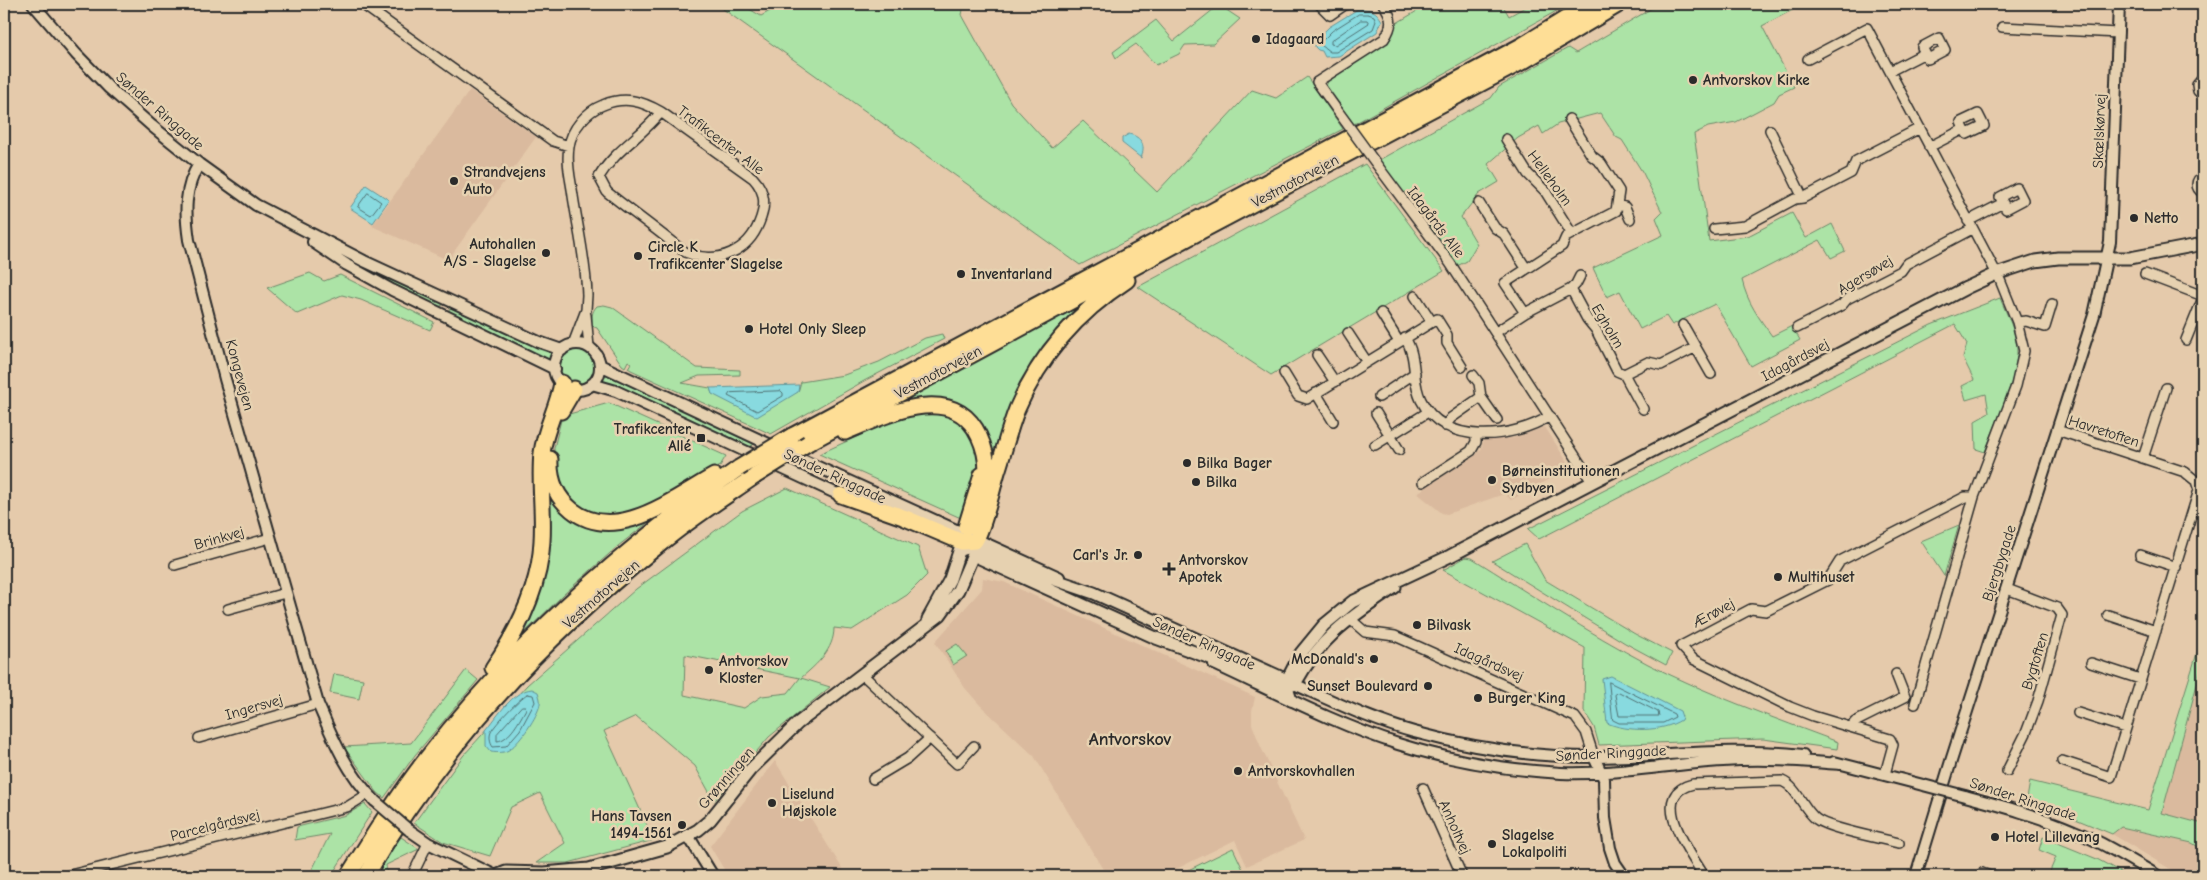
<svg xmlns="http://www.w3.org/2000/svg" width="2207" height="880" font-family="'Comic Neue',sans-serif">
<style>
.built{fill:#daba9e}
.green{fill:#ace3a6;stroke:#6c8768;fill-rule:evenodd}
.water{fill:#88dadf;stroke:#639497}
.lines{fill:none;stroke-linecap:round;stroke-linejoin:round}
.shore{stroke:#507173;stroke-width:1}
.minor-casing{stroke:#2b2b2b;stroke-width:12}
.tertiary-casing{stroke:#2b2b2b;stroke-width:14}
.secondary-casing{stroke:#2b2b2b;stroke-width:15}
.motorway-casing{stroke:#2b2b2b;stroke-width:19}
.minor{stroke:#e6d1b0;stroke-width:9}
.tertiary{stroke:#e6d1b0;stroke-width:10}
.secondary{stroke:#e6d1b0;stroke-width:11}
.motorway{stroke:#fede96;stroke-width:15}
.minor-bridge-casing{stroke:#2b2b2b;stroke-width:12;stroke-linecap:butt}
.tertiary-bridge-casing{stroke:#2b2b2b;stroke-width:14;stroke-linecap:butt}
.motorway-bridge-casing{stroke:#2b2b2b;stroke-width:19;stroke-linecap:butt}
.minor-bridge{stroke:#e6d1b0;stroke-width:9}
.tertiary-bridge{stroke:#e6d1b0;stroke-width:10}
.motorway-bridge{stroke:#fede96;stroke-width:15}
.poi-dot{fill:#2b2b2b;stroke:#e6d1b0;stroke-width:2}
.labels{text-anchor:middle;stroke-width:5;stroke-linejoin:round;paint-order:stroke}
.poi-label{font-size:15px;font-weight:bold;fill:#2b2b2b;stroke:#e6d1b0;text-anchor:start}
.street-label{font-size:15px;fill:#2b2b2b;stroke:#e6d1b0}
.quarter-label{font-size:18px;font-weight:bold;fill:#2b2b2b;stroke:#e6d1b0}
</style>
<rect width="100%" height="100%" fill="#e5caab"/>
<filter id="ink" filterUnits="userSpaceOnUse"><feTurbulence type="fractalNoise" baseFrequency=".02" numOctaves="2"/><feDisplacementMap in="SourceGraphic" scale="10" xChannelSelector="R" yChannelSelector="G"/><feConvolveMatrix kernelMatrix="1 2 1 2 8 2 1 2 1" color-interpolation-filters="sRGB"/></filter>
<g filter="url(#ink)">
<path class="built" d="M470,90L536,137L448,260L372,226Z
M1545,427L1571,468L1511,500L1506,495H1501L1447,514L1442,513L1417,493L1475,456L1482,448L1483,440L1513,438Z
M983,578L1004,582L1255,697L1252,711V724L1260,745L1304,840L1247,866L1235,840L1162,876H1107L1034,756L980,705L965,688L935,642L982,589Z
M2203,662V824L2161,813Z
M775,761L847,876H728L710,846Z
M2121,827L2192,843L2203,850V876H2182L2112,834Z"/>
<path class="green" d="M716,4H741L761,16L783,4H964L962,15L1011,103L1052,148L1083,121L1157,192L1252,90L1276,98L1307,77L1343,129L1080,265Z
M1429,4H1502L1509,16L1531,4H1569L1354,124L1326,86L1329,79C1345,68 1395,43 1395,24Z
M1659,4H1804L1762,26L1794,87L1779,94L1774,102L1736,122L1708,127L1694,134L1709,241L1748,236L1792,213L1806,238L1832,224L1845,251L1831,258L1820,240L1742,280C1747,302 1759,318 1772,336L1792,326L1800,340L1751,366L1715,304L1672,325L1666,316L1640,329L1620,291L1607,297L1593,268L1663,235L1656,218L1662,212L1643,173L1622,140L1616,137L1600,113L1558,124L1543,134L1539,126L1518,138L1488,164L1499,182L1479,194L1461,217L1477,244L1467,261L1457,266L1379,160L1491,98L1499,87L1568,48L1576,53Z
M1219,5L1240,19L1213,44L1185,45L1179,54L1156,65L1136,44L1116,58L1113,52L1156,20L1174,41Z
M1365,164L1444,271L1271,375L1138,287Z
M338,256L442,302L444,304L438,308Z
M310,273L324,281L340,275L434,322L430,330L361,300L342,295L297,314L267,288Z
M2000,298C2007,315 2018,335 2017,353C2016,382 1995,424 1985,452L1976,449L1975,421L1989,413L1986,394L1966,400L1962,386L1974,380L1963,358L1967,344L1955,324L1539,539L1528,529L1931,325Z
M1086,302L1062,325L990,480L959,408L880,413Z
M604,305L612,307L697,368L740,370V375L699,376L682,383L710,388L712,394L798,392L801,382L844,375L879,362L925,338L942,334L944,339L864,381L771,434L631,370L628,368L631,363L628,361L625,367L622,365L597,328L592,326C592,318 591,312 597,306Z
M452,306L555,352L551,362L449,314L448,311Z
M560 367a17 17 0 1 1 34 0a17 17 0 1 1-34 0Z
M605,371L756,443L749,447L601,382Z
M609,403L726,456L720,466L709,474L644,510L604,519L573,505L554,472V448L562,416Z
M925,411C933,413 941,413 948,415C967,421 982,449 981,468C979,483 968,505 963,519L819,454L902,416Z
M546,480L572,516L654,518L618,546L563,595L512,645L524,623Z
M787,488L918,547L927,575L907,595L852,630L834,628C834,650 817,664 801,678L830,687L769,737L714,801L695,766L636,716L604,731L654,840L568,863H536L565,843L540,793L511,807L490,856L443,842L414,823L463,756L527,685L636,589L742,511ZM685,655H686L800,678L788,693L762,696L744,708L684,695Z
M1959,525L1944,576L1921,541Z
M1525,544L1545,580L1635,634L1672,653L1666,665L1625,643L1492,561Z
M1466,557L1472,558C1530,594 1587,632 1648,664C1709,695 1774,718 1838,742L1837,749L1763,739L1599,745L1594,727L1584,711L1585,648L1443,570Z
M2203,634V662L2162,813L2203,824V850L2192,843L2121,827L2112,834L2027,799L2030,781L2148,810Z
M957,644L967,656L953,665L946,651Z
M466,670L478,680L415,755L384,798L377,792L344,747L411,743Z
M334,674L363,679L359,699L330,693Z
M365,804L372,812L331,876H309L330,834L295,840L297,827L346,815Z
M401,837L419,849L386,865L387,876H376L386,858Z
M2043,837L2097,859L2128,876H2048L2056,857L2039,850Z
M1233,848L1246,876H1176Z"/>
<path class="water" d="M1358,9C1371,9 1376,10 1382,21L1377,32L1339,56L1325,57L1322,51L1318,50L1315,47V41L1329,27Z
M1129,134C1142,137 1146,146 1141,158L1122,143V138Z
M366,185L389,200L373,223L350,208Z
M799,385L798,392L757,417L712,394L710,388Z
M1611,676L1680,711L1682,717L1681,720C1662,732 1628,732 1607,723L1602,679Z
M532,689L538,692C539,696 541,700 540,704C538,716 520,742 510,749C505,753 498,753 491,752L486,746V730C498,716 512,691 532,689Z"/>
<g class="lines">
<path class="shore" d="M1359,14H1368L1374,16L1376,21L1373,29L1336,52H1330L1321,45V42L1332,31Z
M1361,20H1367L1369,23L1335,45L1331,44V41Z
M368,193L381,202L371,215L358,207Z
M781,391L783,393V396L757,411L728,396L730,393Z
M1609,682L1674,714L1675,717L1663,723H1619L1613,720Z
M1619,692L1658,712L1659,716H1619L1615,695Z
M527,694L533,695L535,702L520,730L506,746L493,747C490,743 489,737 491,732C495,724 519,699 527,694Z
M522,706H525L526,709C520,719 510,740 497,741V734Z"/>
<defs>
<path id="minor" d="M362,4L553,141L569,146
M1319,4L1330,15L1346,4
M2002,27L2118,33
M1808,59L1867,28L2000,280L2017,322L2024,351L2016,386L1974,497L1915,704
M1890,71L1925,53L1928,59L1945,50L1939,38L1922,47L1925,53
M2203,78L2197,85L2198,91L2203,95
M1337,110L1317,82L1384,39C1393,26 1393,17 1383,4
M1770,130L1803,198
M1506,139L1528,174L1545,191L1572,234
M1929,147L1964,129L1967,134L1984,126L1978,114L1961,122L1964,129
M1380,169L1450,263L1592,482
M2203,176C2195,180 2195,188 2203,193
M1479,203L1495,228L1504,234L1526,268
M1617,205L1625,207L1630,219
M1968,221L2003,203L2006,209L2023,200L2017,188L2000,197L2003,203
M1714,229L1745,226L1795,199L1803,198L1851,173L1856,161L1920,128
M2145,274L2203,296
M1571,289L1587,319L1596,330L1617,371L1624,374L1648,362L1661,365L1694,348
M1415,296L1432,322
M1381,313L1399,342
M1525,313L1505,283L1562,246L1566,237L1616,211L1619,191L1601,163L1592,156L1569,119
M586,315L589,347
M2017,322L2026,321L2045,327L2052,304
M1683,325L1711,374
M1797,328L1842,305L1847,299L1901,271L1906,264L1972,229
M1496,332L1525,313L1571,289L1576,284L1580,276
M1348,333L1367,362
M1405,338C1418,358 1411,380 1421,400C1444,447 1513,439 1550,416
M2186,340L2203,298
M573,344L586,310L587,295C586,262 578,229 573,196C571,180 566,164 569,147C571,129 587,111 603,105C625,96 642,101 661,112L753,178C766,192 766,206 759,223C748,251 719,264 690,254C682,252 674,243 668,239C648,223 627,208 607,192L599,177C615,150 641,137 661,112
M1317,355L1335,382
M1284,373L1298,396L1307,399L1437,319L1447,335V343L1462,367
M1624,374L1643,409
M1473,375L1479,383L1481,397L1497,420
M1316,393L1333,421
M1379,397L1415,373
M1376,413L1399,450
M1445,426L1451,418L1481,397
M2057,430L2185,472L2196,481L2199,490L2111,777L2062,761
M1375,445L1428,412
M2143,458L2166,388
M1423,482L1471,451L1476,442V434
M2140,555L2176,567
M175,565L270,538
M2007,589L2057,608L2062,615L2038,701L2026,733L2007,771
M228,609L285,593
M2108,615L2156,631
M1349,618L1365,632L1395,636L1575,717L1586,732L1594,757
M2091,663L2140,679
M862,674L957,764L974,746
M2078,713L2125,728
M1851,727L1855,722L1905,697L1896,674
M199,738L318,704
M1885,774L1893,745L1890,739L1813,716L1790,707L1693,659L1681,646L1751,609L1766,611L1828,580L1840,561L1965,497H1974
M873,779L908,758L930,738
M1423,788L1462,876
M66,876L347,807L368,794
M412,876L428,843
M1704,876C1691,854 1646,795 1693,784L1782,781C1797,787 1803,809 1816,819C1829,829 1880,838 1899,843
M1981,876L1982,873L1990,876"/>
<path id="tertiary" d="M33,4L76,54L109,88L152,126L199,164L256,205L364,261L539,342L562,350
M199,164C184,188 185,213 189,240L225,379L318,704C333,739 347,773 375,801
M313,242L347,265L392,290L555,369
M554 367a23 23 0 1 1 46 0a23 23 0 1 1-46 0Z
M600,365L807,462L1059,577
M592,384L616,391L846,498
M1214,664C1273,691 1335,724 1398,744C1449,760 1507,770 1561,773C1615,775 1669,764 1723,761C1763,758 1801,761 1840,764
M1287,681C1329,699 1370,720 1414,732C1472,748 1534,757 1594,757C1664,756 1733,747 1803,755
M1594,757L1604,779L1605,818L1610,848L1615,863L1624,876
M1834,762L1923,785
M1965,796C2002,806 2039,816 2074,831C2104,843 2131,860 2158,876
M409,830L428,843L496,876
M689,837L713,876
M1916,876L1951,761L2094,315L2110,242L2119,4"/>
<path id="secondary" d="M961,550L970,547L980,549L1041,575L1094,593L1287,680
M973,555L1156,638L1232,666L1278,685L1287,687L1295,684C1321,636 1351,617 1395,587
M928,619L950,579L962,542
M1291,700L1288,691L1287,680L1301,653L1324,625L1352,602L1450,556L1966,288L1996,274L2035,261L2058,258H2130L2203,244
M496,876L506,872L544,873L589,869L667,847L698,830L710,820L750,770L798,723L940,615L958,590L973,555L976,539"/>
<path id="motorway" d="M561,411L574,389
M845,432C884,416 953,380 979,436C987,453 989,469 985,488
M792,436L1523,45L1590,4
M808,443L1201,231L1525,60L1619,4
M550,459C549,479 556,497 572,510C616,545 674,498 714,476
M841,495L903,517L962,542L975,541C984,527 992,489 997,472C1004,451 1009,429 1017,409C1040,355 1078,312 1127,280
M966,527L982,475
M493,668C518,631 540,586 542,541C544,512 539,482 542,453C545,428 558,407 562,383
M348,876C373,836 398,795 428,757C515,644 622,549 739,468
M366,876C440,747 544,637 660,544C690,519 723,498 755,476"/>
</defs>
<use href="#minor" class="minor-casing"/>
<use href="#tertiary" class="tertiary-casing"/>
<use href="#secondary" class="secondary-casing"/>
<use href="#motorway" class="motorway-casing"/>
<use href="#minor" class="minor"/>
<use href="#tertiary" class="tertiary"/>
<use href="#secondary" class="secondary"/>
<use href="#motorway" class="motorway"/>
<defs>
<path id="minor-bridge" d="M1337,110L1380,169"/>
<path id="tertiary-bridge" d="M1923,785L1965,796
M375,801L409,830"/>
<path id="motorway-bridge" d="M739,468L792,436
M755,476L808,443"/>
</defs>
<use href="#minor-bridge" class="minor-bridge-casing"/>
<use href="#tertiary-bridge" class="tertiary-bridge-casing"/>
<use href="#motorway-bridge" class="motorway-bridge-casing"/>
<use href="#minor-bridge" class="minor-bridge"/>
<use href="#tertiary-bridge" class="tertiary-bridge"/>
<use href="#motorway-bridge" class="motorway-bridge"/>
</g>
</g>
<g class="poi-dot">
<circle cx="1256" cy="39" r="5"/>
<circle cx="1693" cy="80" r="5"/>
<circle cx="454" cy="181" r="5"/>
<circle cx="2134" cy="218" r="5"/>
<circle cx="546" cy="253" r="5"/>
<circle cx="638" cy="256" r="5"/>
<circle cx="961" cy="274" r="5"/>
<circle cx="749" cy="329" r="5"/>
<rect x="696" y="433" width="10" height="10" rx="2.5"/>
<circle cx="1187" cy="463" r="5"/>
<circle cx="1492" cy="480" r="5"/>
<circle cx="1196" cy="482" r="5"/>
<circle cx="1138" cy="555" r="5"/>
<path d="M1166.5 561.5h5v5h5v5h-5v5h-5v-5h-5v-5h5z"/>
<circle cx="1778" cy="577" r="5"/>
<circle cx="1417" cy="625" r="5"/>
<circle cx="1374" cy="659" r="5"/>
<circle cx="709" cy="670" r="5"/>
<circle cx="1428" cy="686" r="5"/>
<circle cx="1478" cy="698" r="5"/>
<circle cx="1238" cy="771" r="5"/>
<circle cx="772" cy="803" r="5"/>
<circle cx="682" cy="825" r="5"/>
<circle cx="1995" cy="837" r="5"/>
<circle cx="1492" cy="844" r="5"/>
</g>
<g class="labels">
<g class="poi-label">
<text x="1266" y="44">Idagaard</text>
<text x="1703" y="85">Antvorskov Kirke</text>
<text x="464" y="177">Strandvejens<tspan x="464" dy="17">Auto</tspan></text>
<text x="2144" y="223">Netto</text>
<text x="536" y="249" text-anchor="end">Autohallen<tspan x="536" dy="17">A/S - Slagelse</tspan></text>
<text x="648" y="252">Circle K<tspan x="648" dy="17">Trafikcenter Slagelse</tspan></text>
<text x="971" y="279">Inventarland</text>
<text x="759" y="334">Hotel Only Sleep</text>
<text x="691" y="434" text-anchor="end">Trafikcenter<tspan x="691" dy="17">Allé</tspan></text>
<text x="1197" y="468">Bilka Bager</text>
<text x="1502" y="476">Børneinstitutionen<tspan x="1502" dy="17">Sydbyen</tspan></text>
<text x="1206" y="487">Bilka</text>
<text x="1128" y="560" text-anchor="end">Carl's Jr.</text>
<text x="1179" y="565">Antvorskov<tspan x="1179" dy="17">Apotek</tspan></text>
<text x="1788" y="582">Multihuset</text>
<text x="1427" y="630">Bilvask</text>
<text x="1364" y="664" text-anchor="end">McDonald's</text>
<text x="719" y="666">Antvorskov<tspan x="719" dy="17">Kloster</tspan></text>
<text x="1418" y="691" text-anchor="end">Sunset Boulevard</text>
<text x="1488" y="703">Burger King</text>
<text x="1248" y="776">Antvorskovhallen</text>
<text x="782" y="799">Liselund<tspan x="782" dy="17">Højskole</tspan></text>
<text x="672" y="821" text-anchor="end">Hans Tavsen<tspan x="672" dy="17">1494-1561</tspan></text>
<text x="1502" y="840">Slagelse<tspan x="1502" dy="17">Lokalpoliti</tspan></text>
<text x="2005" y="842">Hotel Lillevang</text>
</g>
<g class="street-label">
<text transform="translate(160 111) rotate(41)" y="5">Sønder Ringgade</text>
<text transform="translate(2099 131) rotate(-88)" y="5">Skælskørvej</text>
<text transform="translate(721 140) rotate(37)" y="5">Trafikcenter Alle</text>
<text transform="translate(1550 178) rotate(54)" y="5">Helleholm</text>
<text transform="translate(1295 181) rotate(-28)" y="5">Vestmotorvejen</text>
<text transform="translate(1436 222) rotate(53)" y="5">Idagårds Alle</text>
<text transform="translate(1865 275) rotate(-31)" y="5">Agersøvej</text>
<text transform="translate(1608 326) rotate(59)" y="5">Egholm</text>
<text transform="translate(1795 360) rotate(-28)" y="5">Idagårdsvej</text>
<text transform="translate(938 372) rotate(-28)" y="5">Vestmotorvejen</text>
<text transform="translate(240 375) rotate(75)" y="5">Kongevejen</text>
<text transform="translate(2104 431) rotate(18)" y="5">Havretoften</text>
<text transform="translate(835 476) rotate(25)" y="5">Sønder Ringgade</text>
<text transform="translate(219 538) rotate(-16)" y="5">Brinkvej</text>
<text transform="translate(1999 563) rotate(-72)" y="5">Bjergbygade</text>
<text transform="translate(601 594) rotate(-41)" y="5">Vestmotorvejen</text>
<text transform="translate(1713 613) rotate(-28)" y="5">Ærøvej</text>
<text transform="translate(1204 643) rotate(24)" y="5">Sønder Ringgade</text>
<text transform="translate(2035 661) rotate(-73)" y="5">Bygtoften</text>
<text transform="translate(1489 662) rotate(24)" y="5">Idagårdsvej</text>
<text transform="translate(254 707) rotate(-16)" y="5">Ingersvej</text>
<text transform="translate(1611 753) rotate(-3)" y="5">Sønder Ringgade</text>
<text transform="translate(726 778) rotate(-49)" y="5">Grønningen</text>
<text transform="translate(2023 799) rotate(18)" y="5">Sønder Ringgade</text>
<text transform="translate(215 825) rotate(-14)" y="5">Parcelgårdsvej</text>
<text transform="translate(1455 827) rotate(66)" y="5">Anholtvej</text>
</g>
<g class="quarter-label">
<text x="1130" y="745">Antvorskov</text>
</g>
</g>
<rect width="2207" height="880" fill="none" stroke="#e6d1b0" stroke-width="20"/>
<rect x="10" y="10" width="2187" height="860" fill="none" stroke="#2b2b2b" stroke-width="2" filter="url(#ink)"/>
</svg>
